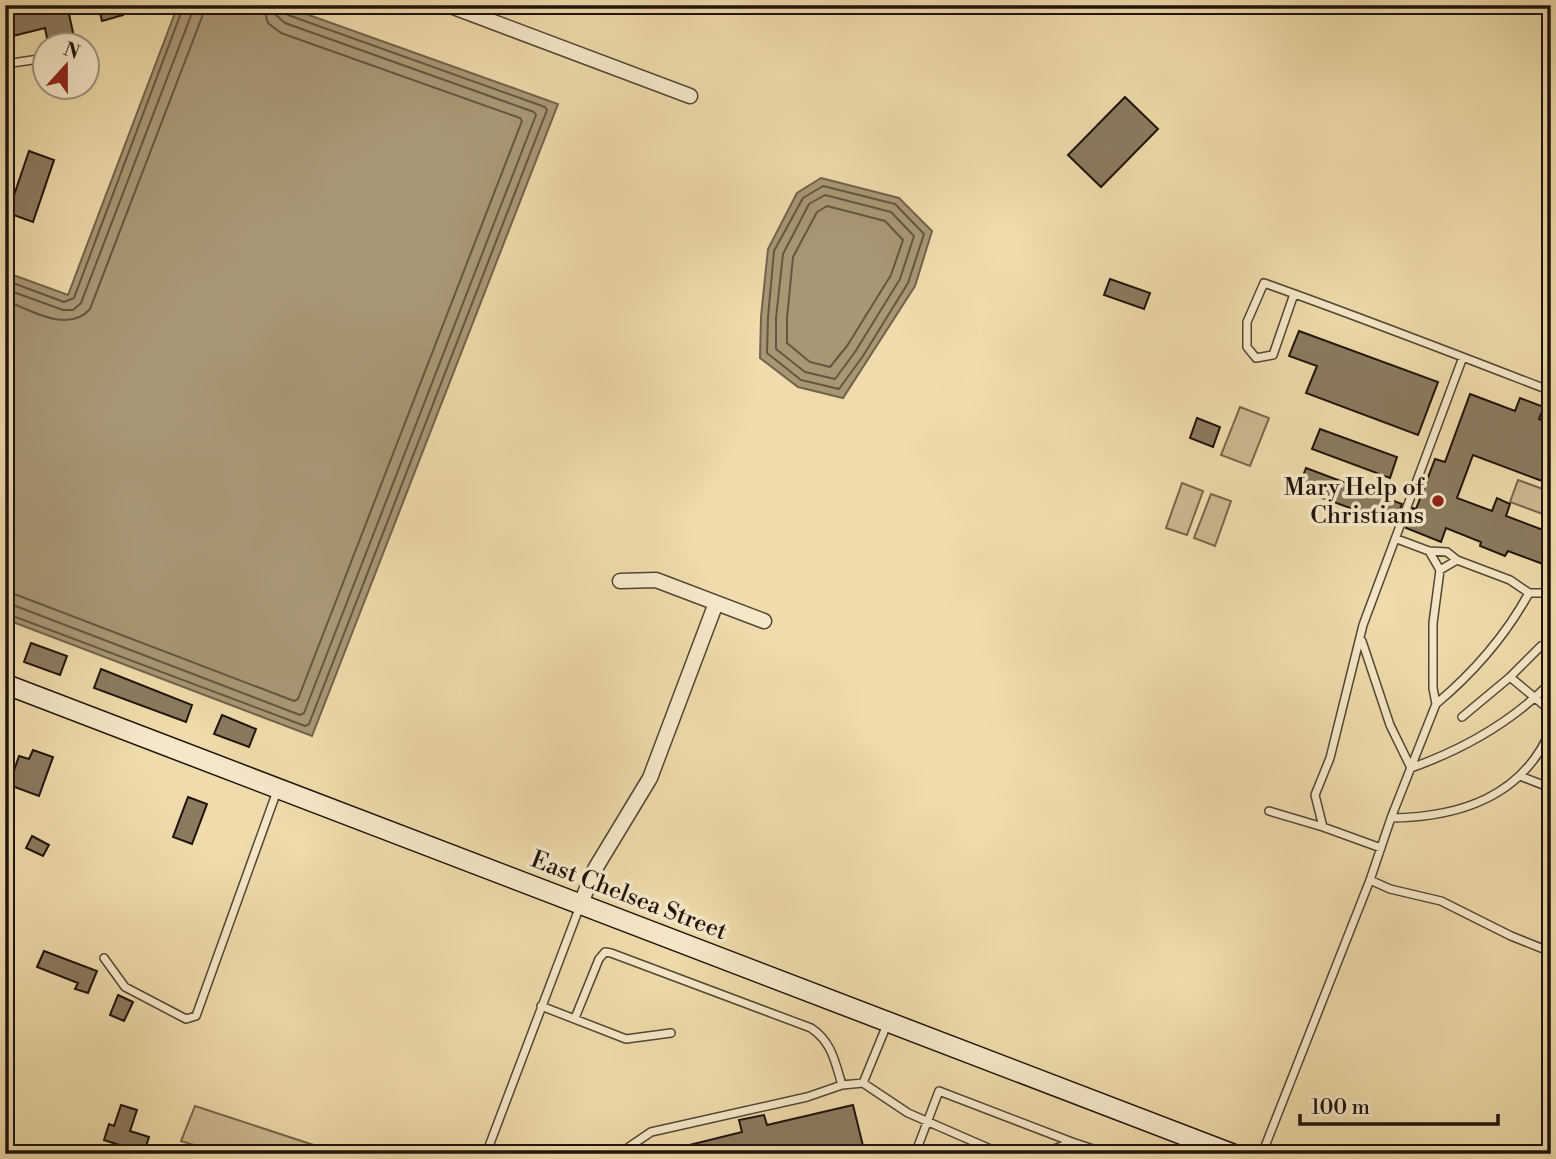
<svg xmlns="http://www.w3.org/2000/svg" width="1556" height="1159" font-family="'Libre Bodoni',serif">
<style>
.green{fill:#ccb990;stroke:#76664e;stroke-width:2}
.water{fill:#a89775;stroke:#71634b;stroke-width:2}
.lines{fill:none;stroke-linecap:round;stroke-linejoin:round}
.shore{stroke:#645640;stroke-width:2}
.building{fill:#8b7b5f;stroke:#1f140c;stroke-width:2}
.lane-casing{stroke:#534634;stroke-width:10}
.street-casing{stroke:#534634;stroke-width:17}
.secondary-casing{stroke:#1f140c;stroke-width:22}
.lane{stroke:#f5e8c8;stroke-width:7}
.street{stroke:#f5e8c8;stroke-width:14}
.secondary{stroke:#f5e8c8;stroke-width:19}
.poi-dot{fill:#8f2418;stroke:#f5e8c8;stroke-width:2.5}
.labels{text-anchor:middle;stroke-width:7;stroke-linejoin:round;paint-order:stroke}
.poi-label{font-size:24px;fill:#1f140c;stroke:#f5e8c8;text-anchor:end}
.street-label{font-size:24px;fill:#1f140c;stroke:#f5e8c8}
</style>
<rect width="100%" height="100%" fill="#efdbab"/>
<filter id="stains"><feTurbulence type="fractalNoise" baseFrequency=".00286" numOctaves="4"/><feColorMatrix values="0 0 0 0 .2 0 0 0 0 .09 0 0 0 0 .02 0 0 0 .5 -.17"/></filter>
<radialGradient id="worn" r=".72"><stop offset=".6" stop-color="#630" stop-opacity="0"/><stop offset="1" stop-color="#630" stop-opacity=".3"/></radialGradient>
<path class="green" d="M1240,407L1269,418L1250,466L1221,455Z
M1518,480L1551,492V517L1510,502Z
M1182,483L1203,491L1187,535L1166,528Z
M1211,494L1231,501L1215,546L1194,538Z
M195,1106L341,1154H223L181,1141Z"/>
<path class="water" d="M178,5H281L558,104L312,736L5,619V272L68,295Z
M821,178L899,198L932,231L915,286L843,398L798,387L760,358L761,317L768,249L797,193Z"/>
<g class="lines">
<path class="shore" d="M823,186L895,204L924,234L908,283L863,356L839,389L801,380L767,353L768,317L774,251L803,198Z
M825,195L891,212L914,236L900,279L855,352L835,379L805,372L776,349V318L783,254L809,204Z
M827,206L885,221L903,240L891,275L847,346L830,367L810,362L787,343V318L793,257L817,212Z
M5,280L64,302L74,298L184,5
M5,289L63,310H73L81,303L192,13L193,5
M5,300C30,310 68,334 90,309L202,17L204,5
M5,593L17,595L294,701L298,699L522,121L520,118L281,33L268,23L263,5
M5,604L13,605L300,715L304,713L536,115L534,112L285,23L276,15L274,5
M5,613L305,726L309,724L547,110L545,107L288,15L284,11L283,5"/>
</g>
<path class="building" d="M5,5H67L74,37L48,43L45,28L5,38Z
M98,5H120L123,15L102,21Z
M1125,97L1158,129L1101,187L1068,155Z
M29,151L54,160L33,222L8,213Z
M1110,279L1150,293L1144,309L1104,295Z
M1299,331L1438,382L1418,435L1306,393L1317,366L1289,356Z
M1470,394L1515,411L1520,398L1544,407L1539,419L1550,424L1548,430L1551,432V457L1542,481L1473,455L1457,498L1492,511L1497,498L1510,504L1506,516L1551,533V567L1508,551L1505,556L1480,546L1481,542L1446,528L1441,542L1406,528L1413,508L1416,509L1435,459L1445,462Z
M1197,418L1220,427L1213,447L1190,438Z
M1320,429L1397,457L1390,478L1312,449Z
M1306,468L1402,504L1394,524L1298,489Z
M31,643L67,656L60,675L24,662Z
M101,669L192,705L186,722L94,688Z
M222,715L256,729L249,747L214,734Z
M33,750L53,757L39,796L9,785L19,756L29,759Z
M188,797L207,804L192,844L173,837Z
M32,836L49,845L43,856L26,848Z
M44,951L97,971L88,993L75,989L78,983L37,967Z
M118,995L133,1002L124,1021L110,1015Z
M121,1105L137,1110L130,1131L149,1137L144,1153L104,1140L109,1124L114,1126Z
M853,1105L865,1154H669V1150L742,1132L739,1120L764,1115L767,1125Z"/>
<g class="lines">
<defs>
<path id="lane" d="M5,64L46,58
M1294,294L1273,355L1256,358L1247,347V322L1264,283C1360,317 1455,354 1551,391
M1397,539L1429,551L1447,552L1457,560L1510,580L1529,593H1551
M1429,551L1440,570L1433,623V688L1436,704C1473,673 1506,635 1529,593
M1440,570L1457,560
M1362,641L1390,725L1411,768C1464,749 1511,723 1551,682
M1510,677L1541,646
M1462,717L1510,677L1546,707L1551,719
M1520,776L1551,788
M1269,811L1323,827
M1391,818L1436,704
M1381,848L1323,827L1315,795L1330,758L1363,625L1463,357
M1549,849L1551,864
M1370,880L1391,818C1460,817 1523,797 1551,729
M104,958L125,987L186,1019L196,1016L277,791
M541,1006L626,1039L671,1033
M575,1018L599,959L605,952L611,953L811,1028C832,1042 835,1062 842,1085
M863,1083L888,1022
M486,1154L580,906
M625,1154L629,1147L651,1132L807,1097L842,1085L863,1083L908,1113L1002,1154
M915,1154L939,1091L1072,1142
M1042,1154L1072,1142L1108,1154
M1262,1154L1370,880L1390,889L1441,901L1511,936L1551,952"/>
<path id="street" d="M448,5L690,96
M620,581L656,580L764,621
M581,903L595,869L650,778L716,603"/>
<path id="secondary" d="M5,684L1233,1154"/>
</defs>
<use href="#lane" class="lane-casing"/>
<use href="#street" class="street-casing"/>
<use href="#secondary" class="secondary-casing"/>
<use href="#lane" class="lane"/>
<use href="#street" class="street"/>
<use href="#secondary" class="secondary"/>
</g>
<circle class="poi-dot" cx="1438" cy="501" r="7"/>
<g class="labels">
<g class="poi-label">
<text x="1424" y="495">Mary Help of<tspan x="1424" dy="28">Christians</tspan></text>
</g>
<g class="street-label">
<text transform="translate(629 895) rotate(21)" y="8">East Chelsea Street</text>
</g>
</g>
<rect width="1556" height="1159" fill="none" stroke="#efdbab" stroke-width="28"/>
<rect x="7" y="7" width="1542" height="1145" fill="none" stroke="#1f140c" stroke-width="3.5"/>
<rect x="14" y="14" width="1528" height="1131" fill="none" stroke="#1f140c" stroke-width="2"/>
<g transform="translate(66 66) rotate(21)"><circle r="33" fill="#f5e8c8" stroke="#9f937d" stroke-width="2"/>
<path d="M0-5L12 26L0 18L-12 26Z" fill="#8f2418"/>
<text y="-10" font-size="19" font-weight="bold" text-anchor="middle" fill="#1f140c">N</text>
</g>
<path d="M1300 1114v10h198v-10" fill="none" stroke="#1f140c" stroke-width="3.5"/>
<text x="1311" y="1114" font-size="21" fill="#1f140c" stroke="#f5e8c8" stroke-width="5" paint-order="stroke">100 m</text>
<rect width="100%" height="100%" filter="url(#stains)"/>
<rect width="100%" height="100%" fill="url(#worn)"/>
</svg>
